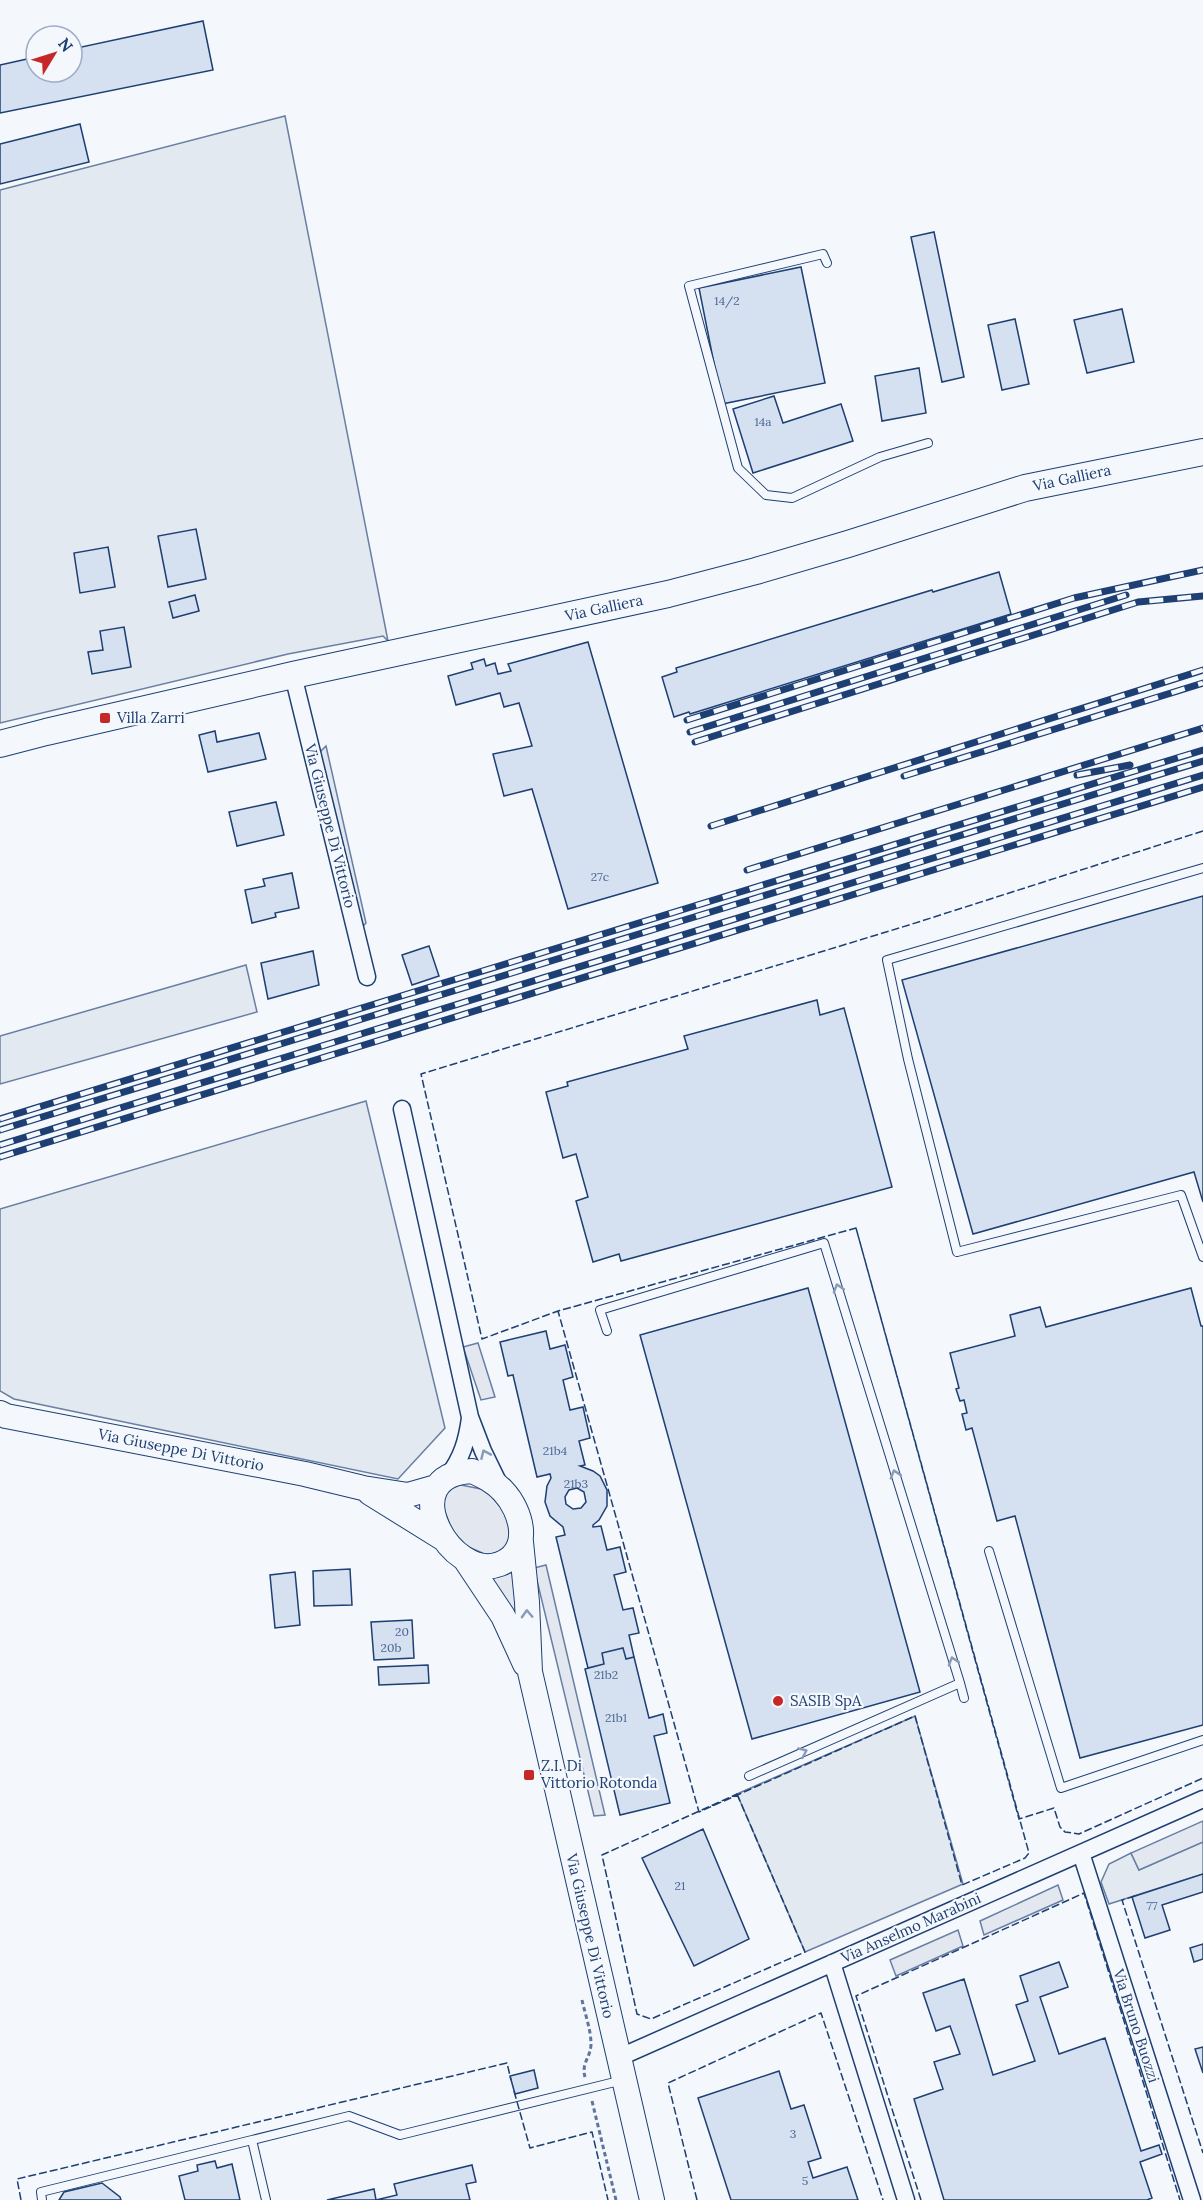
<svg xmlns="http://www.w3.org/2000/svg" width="1203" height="2200" font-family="Lora,serif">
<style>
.green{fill:#e3e9f0;stroke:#687fa3;stroke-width:1.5}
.parking{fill:#e3e8f0;stroke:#687fa3;stroke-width:1.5}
.building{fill:#d5e0f0;stroke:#1d3f73;stroke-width:1.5;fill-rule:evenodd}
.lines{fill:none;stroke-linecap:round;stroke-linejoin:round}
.lane-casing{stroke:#1d3f73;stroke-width:10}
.street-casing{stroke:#1d3f73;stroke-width:19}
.secondary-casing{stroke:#1d3f73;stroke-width:26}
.primary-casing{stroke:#1d3f73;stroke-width:28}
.path{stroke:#5e769c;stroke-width:3;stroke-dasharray:4.5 3;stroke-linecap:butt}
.lane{stroke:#f4f7fb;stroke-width:8}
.street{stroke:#f4f7fb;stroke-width:16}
.secondary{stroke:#f4f7fb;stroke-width:24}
.primary{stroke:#f4f7fb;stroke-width:26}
.rail-casing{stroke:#1d3f73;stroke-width:7}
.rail{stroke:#f4f7fb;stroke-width:4.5;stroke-dasharray:14;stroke-linecap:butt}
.fence{stroke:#1d3f73;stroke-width:1.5;stroke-dasharray:8 3;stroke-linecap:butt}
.oneway{stroke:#889bb7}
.poi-dot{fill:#c62828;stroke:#f4f7fb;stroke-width:2}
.labels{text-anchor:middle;stroke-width:4.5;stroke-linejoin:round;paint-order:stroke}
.number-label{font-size:12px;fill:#4b6792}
.street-label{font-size:15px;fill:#1d3f73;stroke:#f4f7fb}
.poi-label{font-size:15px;fill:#1d3f73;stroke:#f4f7fb;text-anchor:start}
</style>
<rect width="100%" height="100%" fill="#f4f7fb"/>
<path class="green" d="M285,116L388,641L383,636L288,654L0,723V190Z
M246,965L257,1012L0,1084V1036Z
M366,1101L445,1428L398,1479L14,1399L0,1391V1209Z
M915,1716L963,1884L805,1952L737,1794Z
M1203,1842V1874L1109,1904L1101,1882L1109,1864L1131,1853L1139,1870Z"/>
<path class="parking" d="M326,746L366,923L356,933L317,755Z
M478,1343L495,1397L481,1400L463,1347Z
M461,1485L481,1489L492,1497L501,1507L510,1525V1540L504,1550L487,1555L457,1542L443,1507L446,1494L453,1487Z
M546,1565L605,1815L594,1816L534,1568Z
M515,1571L521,1635L489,1580Z
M1203,1821V1842L1139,1870L1131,1853Z
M1058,1885L1063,1900L984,1935L980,1921Z
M958,1930L963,1946L896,1976L890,1960Z"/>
<path class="building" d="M203,21L213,70L0,113V65L36,57V72H72V49Z
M80,124L89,162L0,184V144Z
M934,232L964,377L942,382L911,237Z
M801,267L825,383L722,404L699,288Z
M1122,309L1134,362L1087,373L1074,320Z
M1015,319L1029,384L1002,390L988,325Z
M919,368L926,413L882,421L875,376Z
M774,396L783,423L841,404L853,441L753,473L733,409Z
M196,529L206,579L168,587L158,536Z
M108,547L115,587L80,593L74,553Z
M999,572L1011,614L690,714L689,712L674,717L662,677L677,672L676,668L932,590L933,592Z
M195,595L199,611L173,618L169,602Z
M124,627L131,667L92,674L88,652L103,650L100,631Z
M588,642L658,883L568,909L532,789L504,796L493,754L532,746L519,703L504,707L500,693L456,705L448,676L473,669L471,663L484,659L486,666L495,663L498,674L511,671L508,664Z
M215,731L217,742L259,733L266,759L208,772L199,735Z
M276,802L284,835L237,846L229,812Z
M292,873L299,908L275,913L276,917L252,923L245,890L265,886L263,879Z
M1203,896V1202L1194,1172L973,1234L902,980Z
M429,946L439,976L412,985L402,955Z
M313,951L319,985L268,999L261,963Z
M817,1000L820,1015L844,1008L892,1187L621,1261L619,1254L593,1262L576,1201L588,1197L576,1154L563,1158L546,1092L568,1086L567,1082L688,1049L684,1036Z
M808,1288L920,1692L752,1739L640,1335Z
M1191,1288L1201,1326H1203V1725L1080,1758L1015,1516L997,1521L972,1428L966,1430L962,1414L967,1413L964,1400L960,1401L956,1389L959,1388L950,1353L1015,1336L1010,1315L1040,1307L1046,1327Z
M546,1331L550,1349L565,1345L573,1377L563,1380L570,1410L583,1407L590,1438L579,1441L585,1465L580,1466L593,1471L600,1476L607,1490V1506L599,1520L593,1525V1527L601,1526L607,1550L620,1547L626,1572L614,1575L623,1610L633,1608L639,1633L629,1635L634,1657L626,1659L623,1648L602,1653L604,1664L588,1668L556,1537L565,1535L563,1527L550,1516L545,1502L547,1486L551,1478L550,1474L537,1477L513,1375L508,1376L500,1342ZM577,1488L584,1492L586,1502L581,1508L573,1509L566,1504L565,1497L569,1490Z
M350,1569L352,1605L314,1606L313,1571Z
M295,1572L300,1625L275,1628L270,1575Z
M412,1620L414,1658L374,1660L371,1622Z
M623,1648L626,1659L634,1657L649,1718L663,1714L667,1733L654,1736L670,1803L620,1815L585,1669L604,1664L602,1653Z
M428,1665L429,1683L379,1685L378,1667Z
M703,1829L749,1939L694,1966L642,1858Z
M1203,1874V1892L1162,1905L1170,1930L1145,1938L1132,1897Z
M1203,1944V1959L1194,1962L1190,1948Z
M1059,1962L1068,1987L1040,1997L1059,2054L1105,2038L1141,2151L1159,2145L1162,2154L1140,2162L1152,2198L1147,2200H944L914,2099L943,2089L934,2062L960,2054L950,2026L936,2031L923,1993L964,1979L993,2075L1035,2061L1016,2005L1028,2001L1020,1976Z
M1203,2047V2073L1195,2049Z
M534,2070L538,2088L515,2094L510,2076Z
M779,2071L791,2109L804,2105L821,2158L808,2162L813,2178L847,2167L858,2200H731L698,2098Z
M215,2161L217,2168L232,2164L240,2200H185L179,2176L198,2171L197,2165Z
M472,2165L476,2182L466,2184L470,2200H327L374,2189L376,2200L397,2195L394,2184Z
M102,2183L120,2197L121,2200H59L64,2192Z"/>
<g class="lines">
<defs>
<path id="lane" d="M827,263L823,254L689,286L738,468L766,495L792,498L880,457L928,443
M1203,868L887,960L908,1059L957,1252L1181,1195L1203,1257
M607,1331L600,1310L824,1243L960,1683L749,1776
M989,1551L1061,1788L1203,1740
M960,1683L964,1698
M42,2200L41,2192L252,2140
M266,2200L252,2140L349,2116L400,2135L623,2080"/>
<path id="street" d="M293,675L367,977
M402,1109L470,1417L483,1451L500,1486
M448,1476C462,1458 467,1440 470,1418
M1081,1853L1192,2200
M832,1963L906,2200
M618,2058L1203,1799"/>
<path id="secondary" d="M0,1413L6,1416L305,1474L363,1488L408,1495L436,1487
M472,1471C483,1476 494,1481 503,1491C522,1511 533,1551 500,1564C451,1583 391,1475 472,1471Z
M370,1493L444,1539
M521,1542L527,1602L530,1672L652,2200
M465,1559L503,1616L525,1664"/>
<path id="primary" d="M0,744L46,732L293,675L668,594L756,571L848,544L1025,488L1203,452"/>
</defs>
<use href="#lane" class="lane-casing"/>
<use href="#street" class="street-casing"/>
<use href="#secondary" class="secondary-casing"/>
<use href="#primary" class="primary-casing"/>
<path class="path" d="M582,2000C585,2014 591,2030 591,2044C591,2057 581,2063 585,2077
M592,2101L616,2200"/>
<use href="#lane" class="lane"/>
<use href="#street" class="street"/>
<use href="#secondary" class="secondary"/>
<use href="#primary" class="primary"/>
<defs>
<path id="rail" d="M687,720L1074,598L1203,570
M690,732L1126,595
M695,742L1138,602L1203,596
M1077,775L1130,765
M904,776L1203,683
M711,826L1203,670
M747,870L1203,728
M0,1119L1203,750
M0,1130L1203,761
M0,1145L1203,775
M0,1157L1203,787"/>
</defs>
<use href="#rail" class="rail-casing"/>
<use href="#rail" class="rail"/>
<path class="fence" d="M1203,831L909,925L421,1074L482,1339L558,1311L856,1228L1019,1819L1054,1808L1060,1827L1065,1832L1079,1834L1203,1778
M856,1228L1029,1853L1025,1858L962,1885L915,1716L699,1812L558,1311Z
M737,1794L805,1952L651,2019L637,2014L602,1855Z
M1135,1896L1122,1900L1203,2153
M514,2091L530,2148L592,2132L608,2200
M21,2200L17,2179L507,2063L511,2080
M697,2200L668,2083L821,2013L883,2200
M921,2200L856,1996L1084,1893L1180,2200"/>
</g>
<defs><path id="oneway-chevron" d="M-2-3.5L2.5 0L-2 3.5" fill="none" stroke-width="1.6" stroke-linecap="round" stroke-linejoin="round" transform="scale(1.5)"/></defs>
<g class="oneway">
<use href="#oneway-chevron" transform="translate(838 1288) rotate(-107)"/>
<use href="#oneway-chevron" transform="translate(485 1454) rotate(-114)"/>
<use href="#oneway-chevron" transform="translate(895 1474) rotate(-107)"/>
<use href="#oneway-chevron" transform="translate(527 1614) rotate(-92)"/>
<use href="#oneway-chevron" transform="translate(953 1661) rotate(-107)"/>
<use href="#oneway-chevron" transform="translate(803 1752) rotate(-24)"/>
</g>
<g class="poi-dot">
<rect x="99" y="712" width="12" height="12" rx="3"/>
<circle cx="778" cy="1701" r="6"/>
<rect x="523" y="1769" width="12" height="12" rx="3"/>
</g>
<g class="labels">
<g class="number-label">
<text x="727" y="305">14/2</text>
<text x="763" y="426">14a</text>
<text x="600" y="881">27c</text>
<text x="555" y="1455">21b4</text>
<text x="576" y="1488">21b3</text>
<text x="402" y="1636">20</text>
<text x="391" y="1652">20b</text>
<text x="606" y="1679">21b2</text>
<text x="616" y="1722">21b1</text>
<text x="680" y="1890">21</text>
<text x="1152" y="1910">77</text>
<text x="793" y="2138">3</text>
<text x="805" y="2185">5</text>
</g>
<g class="street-label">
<text transform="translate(1072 478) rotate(-12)" y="5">Via Galliera</text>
<text transform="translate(604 608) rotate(-12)" y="5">Via Galliera</text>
<text transform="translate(330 826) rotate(76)" y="5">Via Giuseppe Di Vittorio</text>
<text transform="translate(181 1450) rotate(11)" y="5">Via Giuseppe Di Vittorio</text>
<text transform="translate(911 1928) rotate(-24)" y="5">Via Anselmo Marabini</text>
<text transform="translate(590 1936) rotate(77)" y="5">Via Giuseppe Di Vittorio</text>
<text transform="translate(1136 2026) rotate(72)" y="5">Via Bruno Buozzi</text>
</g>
<g class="poi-label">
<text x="117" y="723">Villa Zarri</text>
<text x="790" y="1706">SASIB SpA</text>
<text x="541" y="1771">Z.I. Di<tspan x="541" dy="17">Vittorio Rotonda</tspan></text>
</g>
</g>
<g transform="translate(54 54) rotate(52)"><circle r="28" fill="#f4f7fb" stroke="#9eadc5" stroke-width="1.5"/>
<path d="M0-4.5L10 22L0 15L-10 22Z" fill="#c62828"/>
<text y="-9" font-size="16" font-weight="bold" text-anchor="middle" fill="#1d3f73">N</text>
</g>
</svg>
